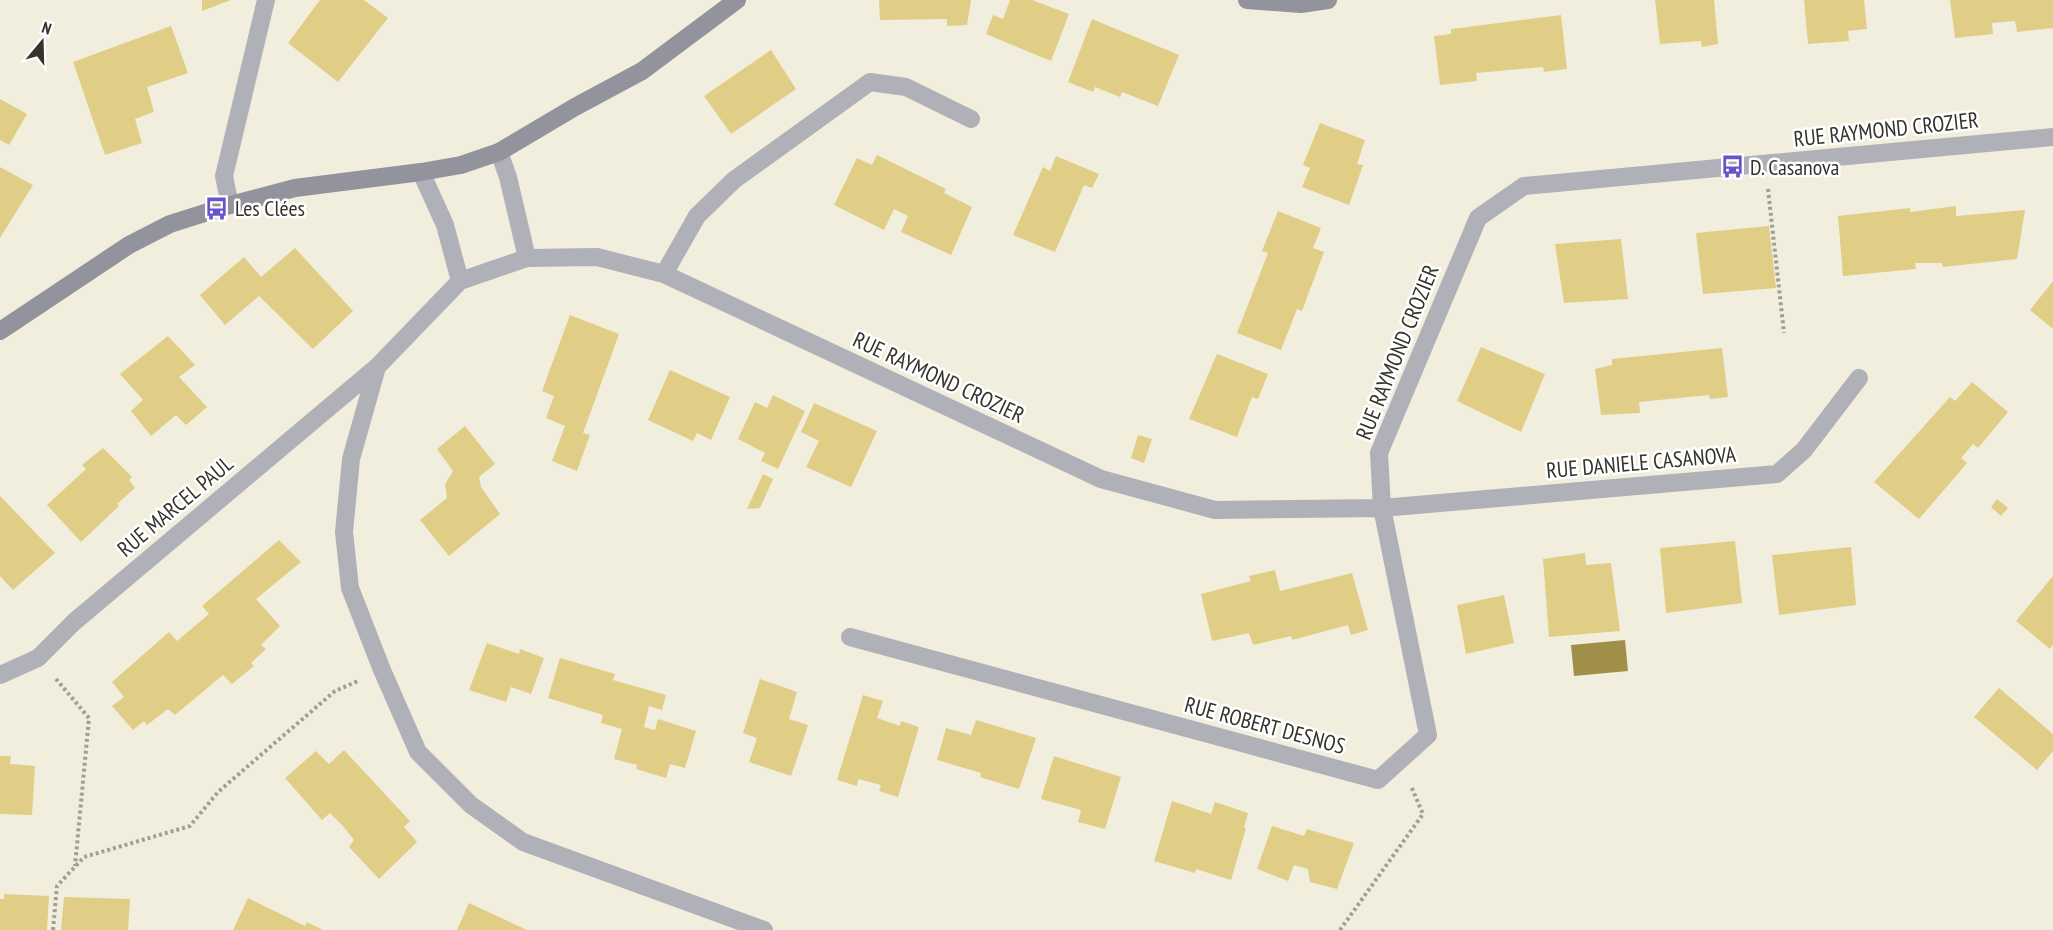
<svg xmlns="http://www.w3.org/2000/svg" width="2053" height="930" font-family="'PT Sans Narrow',sans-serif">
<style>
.water{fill:#a08f49}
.building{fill:#e0ce86}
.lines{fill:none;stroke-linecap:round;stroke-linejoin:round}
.path{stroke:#a29f92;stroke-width:4;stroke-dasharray:3 3;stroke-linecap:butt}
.lane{stroke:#b0b0b8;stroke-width:18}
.street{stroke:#b0b0b8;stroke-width:18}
.secondary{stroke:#92939d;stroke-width:18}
.labels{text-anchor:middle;stroke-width:5;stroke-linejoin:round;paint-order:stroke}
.street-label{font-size:22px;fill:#34332c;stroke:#fff}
.poi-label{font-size:22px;fill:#34332c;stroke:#fff;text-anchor:start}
</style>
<rect width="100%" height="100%" fill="#f2eedd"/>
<path class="water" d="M1625,640L1628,671L1574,676L1571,645Z"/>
<path class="building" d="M202,0H231L202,11Z
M320,0H364L388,18L338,82L288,43Z
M879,0H971L967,25L947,26V19L880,20Z
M1010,0H1032L1069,14L1051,61L986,34L993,15L1003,19Z
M1655,0H1714L1718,44L1702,47L1701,41L1660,44Z
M1804,0H1864L1867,29L1848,31L1849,41L1808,44Z
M1950,0H2053V28L2017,32L2015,21L1992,23L1993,34L1955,38Z
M1561,15L1567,69L1544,72L1543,67L1476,73L1477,81L1440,85L1434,36L1451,34V29Z
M1092,19L1179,55L1158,106L1122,92L1120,97L1095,87L1093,92L1068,82Z
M171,26L188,73L147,87L154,112L135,119L142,143L105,155L73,62Z
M771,50L796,89L731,134L704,96Z
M0,99L27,114L9,145L0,140Z
M1320,123L1365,140L1357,164L1363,165L1349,205L1302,187L1310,168L1303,165Z
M877,155L946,189L944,193L972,207L951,255L901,232L908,216L894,209L884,230L834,205L857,158L872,165Z
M1056,156L1099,174L1092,188L1084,185L1055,252L1013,235L1043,167L1050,171Z
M0,167L33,185L0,238Z
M1956,206V216L2025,210L2017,259L1943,267L1942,263H1915L1916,269L1843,276L1838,216L1910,208V212Z
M1278,211L1321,228L1313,248L1324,252L1302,311L1297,309L1281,350L1237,333L1268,253L1262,251Z
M1769,226L1776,288L1703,294L1696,233Z
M1621,239L1628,299L1564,303L1555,244Z
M295,248L353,311L313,349L259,296L225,325L200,295L244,257L261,277Z
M2053,281V329L2030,310Z
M570,315L619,334L583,433L590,435L577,471L552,461L565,426L546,418L554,396L542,391Z
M168,336L195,365L179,377L207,407L186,425L176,415L151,436L131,411L143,400L120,374Z
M1481,347L1545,374L1521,432L1457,401Z
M1722,348L1728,397L1710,399L1709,395L1639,402L1640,413L1601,415L1595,369L1612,365V359Z
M1217,354L1268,374L1258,399L1252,397L1237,437L1189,419Z
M670,370L730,397L711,440L697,433L693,441L648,420Z
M1972,382L2008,412L1978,448L1973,444L1961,458L1967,463L1919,519L1874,482L1950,397L1955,401Z
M773,395L805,411L778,469L761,461L765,453L738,439L755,402L767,408Z
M814,403L877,431L851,487L806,467L819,441L801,432Z
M465,426L495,464L479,477L481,487L500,514L449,556L420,520L447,498L445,484L453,471L437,449Z
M1138,435L1152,439L1144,463L1131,458Z
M103,448L132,477L129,480L135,488L117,504L119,506L81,542L47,505L86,469L82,465Z
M763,474L773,479L760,508L747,509Z
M0,496L55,553L13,590L0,576Z
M1997,499L2008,508L2001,516L1991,507Z
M279,540L301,562L256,599L280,626L261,645L266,649L251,663L254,666L232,684L223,675L175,715L168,709L147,725L144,721L133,730L112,706L124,697L112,682L169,632L177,641L209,614L202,606Z
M1735,541L1742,603L1666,613L1660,548Z
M1851,547L1856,605L1779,615L1772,555Z
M1585,553L1586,565L1611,563L1620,631L1549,637L1543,559Z
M1275,570L1280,591L1352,573L1368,630L1351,635L1348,625L1292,640L1291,636L1253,645L1249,633L1212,641L1201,594L1251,581L1249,576Z
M2053,576V645L2050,649L2016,621Z
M1504,595L1514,643L1466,654L1457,605Z
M487,643L519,654L520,649L544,658L531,694L511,687L506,702L469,690Z
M560,658L615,674L613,680L666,695L662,710L649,706L644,727L655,730L658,719L696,731L685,768L670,764L666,778L636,769L637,765L614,759L622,729L601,723L603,715L548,698Z
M760,679L797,692L789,719L808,725L791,776L749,762L757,738L743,733Z
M1999,688L2053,734V751L2037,770L1974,717Z
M863,695L883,701L877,718L900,726L901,721L919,727L898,797L879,791L881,785L858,779L857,786L837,780Z
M976,720L1036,738L1019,789L980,777L981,773L937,760L946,728L971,735Z
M344,750L410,821L404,827L417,842L379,879L349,847L354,840L343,826L330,813L322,820L285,778L316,751L329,764Z
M0,756H11L10,764L35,766L32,815L0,814Z
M1054,756L1121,777L1105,829L1078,822L1081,810L1041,799Z
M1172,801L1211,814L1215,802L1248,813L1244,828H1246L1231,880L1196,869L1195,873L1154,861Z
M1272,826L1304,836L1307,829L1354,843L1337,889L1310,882L1308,869L1294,865L1288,881L1257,869Z
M4,894L49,896L47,930H0V899H4Z
M64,897L130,899L128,930H61Z
M248,898L305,926L307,922L323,930H233Z
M469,903L527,930H457Z"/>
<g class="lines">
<path class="path" d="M1768,189L1784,333
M56,679L89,718L75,866
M53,930L57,886L84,857L190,826L218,792L335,691L358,681
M1340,930L1423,814L1411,786"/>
<path class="lane" d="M230,205L224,176L266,0"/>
<path class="street" d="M499,152L508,177L527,258
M421,172L445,225L460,281
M664,274L697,216L734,180L870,82L906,87L971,119
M377,367L351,459L344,532L350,588L382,670L418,752L471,805L523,842L764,930
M850,637L1378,780L1428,735L1382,508L1379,453L1478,218L1524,186L2053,137
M0,675L38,658L74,622L377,367L460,281L527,258L597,257L664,274L1101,479L1215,510L1382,508L1777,474L1804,450L1859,378"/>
<path class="secondary" d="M1247,0L1301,4L1328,0
M0,331L129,245L170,224L230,205L295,188L421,172L461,165L499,152L575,107L642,71L737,0"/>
</g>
<defs>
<symbol id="bus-bare" viewBox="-9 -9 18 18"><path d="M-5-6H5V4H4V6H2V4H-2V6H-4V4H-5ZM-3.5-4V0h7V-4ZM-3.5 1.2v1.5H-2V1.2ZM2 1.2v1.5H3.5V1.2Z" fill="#6754cd" stroke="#fff" stroke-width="2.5" paint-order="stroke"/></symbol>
</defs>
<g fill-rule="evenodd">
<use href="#bus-bare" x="1716" y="150" width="33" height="33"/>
<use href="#bus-bare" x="200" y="192" width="33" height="33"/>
</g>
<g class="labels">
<g class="street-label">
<text transform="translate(1886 129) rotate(-6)" y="8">RUE RAYMOND CROZIER</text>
<text transform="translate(1397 352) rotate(-68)" y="8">RUE RAYMOND CROZIER</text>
<text transform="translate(939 377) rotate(25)" y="8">RUE RAYMOND CROZIER</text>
<text transform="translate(1641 462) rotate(-5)" y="8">RUE DANIELE CASANOVA</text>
<text transform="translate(175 506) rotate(-40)" y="8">RUE MARCEL PAUL</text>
<text transform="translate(1265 725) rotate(15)" y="8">RUE ROBERT DESNOS</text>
</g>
<g class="poi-label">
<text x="1750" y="175">D. Casanova</text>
<text x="235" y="216">Les Clées</text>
</g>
</g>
<g transform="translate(42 42) rotate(19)" stroke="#ffffff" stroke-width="4.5" paint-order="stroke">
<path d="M0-4.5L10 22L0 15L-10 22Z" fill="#34332c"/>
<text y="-9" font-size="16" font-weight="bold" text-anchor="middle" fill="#34332c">N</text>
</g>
</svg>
